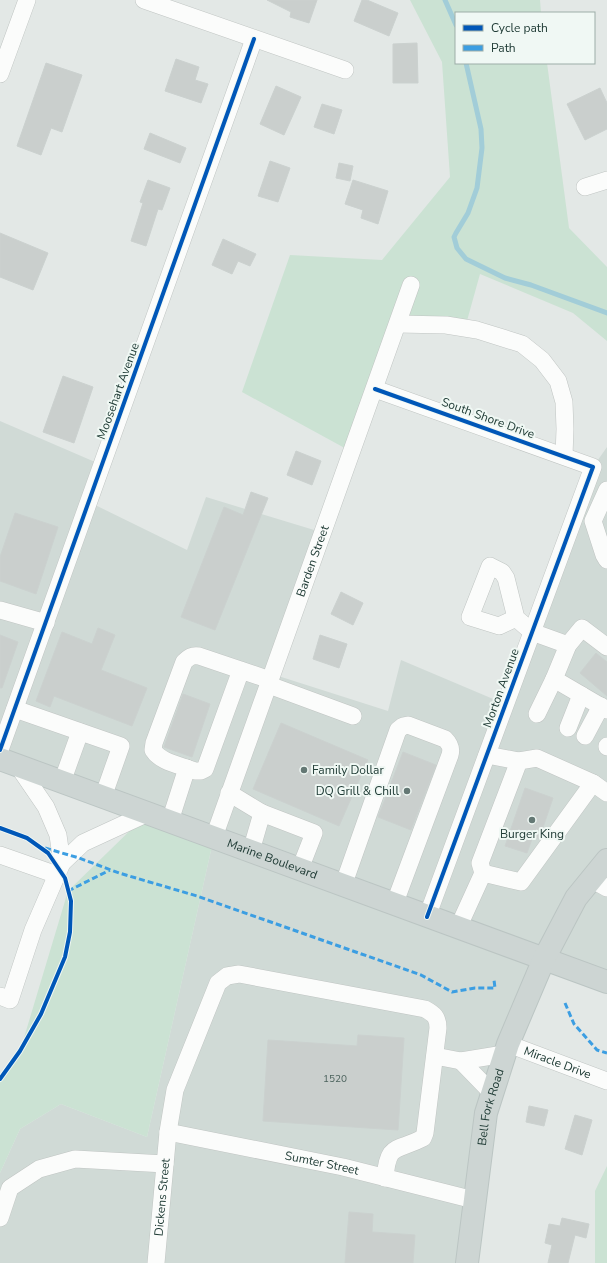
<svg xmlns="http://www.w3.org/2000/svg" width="607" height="1263" font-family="'Nunito Sans',sans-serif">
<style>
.built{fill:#d0dad6}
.green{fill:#cbe2d3}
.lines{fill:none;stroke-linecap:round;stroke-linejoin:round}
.stream{stroke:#a2cdd8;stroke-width:5}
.building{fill:#cacfcd;stroke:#cbd1cf}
.minor-casing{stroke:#c0c5c3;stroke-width:18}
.major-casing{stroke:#bbc5c3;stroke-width:24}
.minor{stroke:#fbfcfb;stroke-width:17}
.major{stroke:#cdd5d3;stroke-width:22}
.quiet{stroke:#3c9ee2;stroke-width:3;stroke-dasharray:6 3;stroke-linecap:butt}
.cycleway-casing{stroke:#f0f8f4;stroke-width:6}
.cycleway{stroke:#0057b8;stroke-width:4}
.poi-dot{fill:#647874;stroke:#f0f8f4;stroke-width:1.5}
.labels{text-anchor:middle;stroke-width:4;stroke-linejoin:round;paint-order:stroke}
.number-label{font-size:10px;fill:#4b625c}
.street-label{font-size:12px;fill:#203c36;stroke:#f0f8f4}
.poi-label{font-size:12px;fill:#203c36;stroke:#f0f8f4;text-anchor:start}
</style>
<rect width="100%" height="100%" fill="#e3e8e6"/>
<path class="built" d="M0,421L102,465L89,502L187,550L206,497L324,533L272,674L388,711L401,660L505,704L593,467L607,447V982L544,960L508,1044L467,1263H0V1173L20,1129L61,1104L147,1137L214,837L0,759Z"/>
<path class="green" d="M410,0H540L541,13H456V63H547L569,228L607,267V341L573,313L480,274L465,328L400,317L352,452L242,392L290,255L382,260L450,177L442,62Z
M148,813L214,837L147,1137L61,1104L20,1129L0,1173V1079L20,1051L68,891Z
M607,1166V1263H595V1191Z"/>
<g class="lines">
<path class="stream" d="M445,0L456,25
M466,63L481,129L482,148L477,188L468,213L456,233L454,237L457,248L466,259L505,278L531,285L607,313"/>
</g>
<path class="building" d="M267,0H317L309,23L290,17L291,12Z
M362,0H367L398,13L389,36L354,21Z
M417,43L418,83H393V44Z
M176,59L199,67L195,80L208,84L201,103L165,91Z
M46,63L82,75L62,132L51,128L41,155L17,146Z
M276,86L301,97L284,135L260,124Z
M600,88L607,103V129L585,140L567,104Z
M322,104L342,110L334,134L314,127Z
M150,133L186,148L180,163L144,149Z
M270,161L290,168L278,202L258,196Z
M339,163L353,166L350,181L336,178Z
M148,180L170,188L162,210L158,209L146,246L131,241L143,203L140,202Z
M353,180L388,191L378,224L361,218L363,210L345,204Z
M0,233L48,253L33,290L0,277Z
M223,239L256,254L250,266L238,261L232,274L212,265Z
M63,376L93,387L74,443L43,432Z
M296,451L321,461L312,485L287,475Z
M251,492L268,498L215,630L181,617L224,507L243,515Z
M15,513L58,527L36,594L0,581V557Z
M341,592L363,603L353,625L331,614Z
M98,628L115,635L101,670L147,688L132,726L54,696L50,707L36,701L62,632L92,644Z
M0,635L18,642L2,688H0Z
M320,635L347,644L339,668L313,659Z
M596,653L607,662V696L580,673Z
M183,694L210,704L192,757L164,747Z
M281,723L368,760L339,826L253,789Z
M403,752L436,765L411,830L378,817Z
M525,788L553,798L539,839L533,836L527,853L505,846Z
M358,1035L404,1038L398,1130L263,1121L268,1040L357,1046Z
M529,1106L548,1110L544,1126L526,1122Z
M575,1115L592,1120L582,1155L565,1149Z
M349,1212L373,1214L372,1232L415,1235L413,1263H345Z
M562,1218L589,1224L586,1238L575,1235L568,1263H548L552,1245L545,1243L549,1224L560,1226Z"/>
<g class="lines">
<defs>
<g id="minor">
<path d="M144,0L345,70"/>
<path d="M0,74L27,0"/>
<path d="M585,187L607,180"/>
<path d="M398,324L446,325L477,330L522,344L542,360L558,381L564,402L565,429L564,456"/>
<path d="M375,389L593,467L427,917"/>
<path d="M607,490L593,521L604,555L607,560"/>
<path d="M0,610L46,623"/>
<path d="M516,618L499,626L470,617L490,566L502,572L506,578L516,618L532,632L568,645"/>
<path d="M607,647L582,628L568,645L554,679L607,710"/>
<path d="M241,670L205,769L201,771H195C181,765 161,763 153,750L154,743L184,662C189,657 192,655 199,656L270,680"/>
<path d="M269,685L353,716"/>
<path d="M15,709L121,746L103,797"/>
<path d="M537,714L554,679"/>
<path d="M568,728L581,695"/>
<path d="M585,736L601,706"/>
<path d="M607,747V746"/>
<path d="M0,750L254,39"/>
<path d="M487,755L519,761"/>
<path d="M18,766L46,807L58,835L62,863"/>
<path d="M62,782L80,732"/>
<path d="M593,783L607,793"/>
<path d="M229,793L262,813"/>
<path d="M170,821L187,768"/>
<path id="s1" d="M214,837L411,285"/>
<path d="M251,851L262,813L314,833L300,869"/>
<path d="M0,855L57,875"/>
<path d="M591,879L607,888"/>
<path d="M343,886L398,730L403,726L408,725L445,739C450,744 452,748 450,755L394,905"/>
<path d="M458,928L483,873L480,863L519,761L537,758L593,783L521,882L483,873"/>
<path d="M0,996L10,1000L33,930L62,863L83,843L148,813"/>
<path id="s2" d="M508,1044L607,1081"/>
<path d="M435,1056L461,1061L504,1054"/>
<path d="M461,1061L492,1093"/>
<path id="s3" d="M168,1132L343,1167L474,1200"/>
<path d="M0,1218L10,1188L39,1169L75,1159L165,1164"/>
<path id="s4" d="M156,1263L168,1132L175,1090L218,983L227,976L239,974L425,1009C434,1014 438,1017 438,1028L425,1133L423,1138C396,1152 388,1142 385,1178"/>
</g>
<g id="major">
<path id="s5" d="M0,759L607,982"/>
<path id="s6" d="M467,1263L486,1113L508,1044L544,959L576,898L607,860"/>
</g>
</defs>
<use href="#minor" class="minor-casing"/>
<use href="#major" class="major-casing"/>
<use href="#minor" class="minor"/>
<use href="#major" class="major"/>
<path class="quiet" d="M45,848L79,858L119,873L197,896L421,975L452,992L475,988H495L494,980
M68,891L110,870
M565,1003L574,1024L597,1050L607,1053"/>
<defs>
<path id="cycleway" d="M375,389L593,467L427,917
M0,750L254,39
M0,828L27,838L48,853L65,878L71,901L70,932L65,957L41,1014L20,1051L0,1079"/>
</defs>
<use href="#cycleway" class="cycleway-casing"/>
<use href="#cycleway" class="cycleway"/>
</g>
<g class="poi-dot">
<circle cx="304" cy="770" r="4"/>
<circle cx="407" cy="791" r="4"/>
<circle cx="532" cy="820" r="4"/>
</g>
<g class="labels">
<g class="number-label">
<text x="335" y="1082">1520</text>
</g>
<g class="street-label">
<text transform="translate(118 391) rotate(-70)" y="4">Moosehart Avenue</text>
<text transform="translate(488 418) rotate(20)" y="4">South Shore Drive</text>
<text dy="4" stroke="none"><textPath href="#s1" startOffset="293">Barden Street</textPath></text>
<text transform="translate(501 688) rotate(-70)" y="4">Morton Avenue</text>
<text dy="4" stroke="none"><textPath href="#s5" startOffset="290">Marine Boulevard</textPath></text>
<text dy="4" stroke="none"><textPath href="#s2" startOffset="53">Miracle Drive</textPath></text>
<text dy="4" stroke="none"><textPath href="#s6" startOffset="158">Bell Fork Road</textPath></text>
<text dy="4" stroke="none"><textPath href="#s3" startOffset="157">Sumter Street</textPath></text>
<text dy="4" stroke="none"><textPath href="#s4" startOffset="66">Dickens Street</textPath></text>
</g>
<g class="poi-label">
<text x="312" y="774">Family Dollar</text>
<text x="399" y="795" text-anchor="end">DQ Grill &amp; Chill</text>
<text x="532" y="838" text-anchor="middle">Burger King</text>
</g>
</g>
<rect x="455" y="12" width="140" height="52" fill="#f0f8f4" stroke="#9dada8"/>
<rect x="463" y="25" width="20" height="6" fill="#0057b8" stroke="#9dada8"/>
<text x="491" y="32" font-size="12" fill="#203c36">Cycle path</text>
<rect x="463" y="45" width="20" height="6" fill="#3c9ee2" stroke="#9dada8"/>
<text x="491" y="52" font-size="12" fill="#203c36">Path</text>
</svg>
